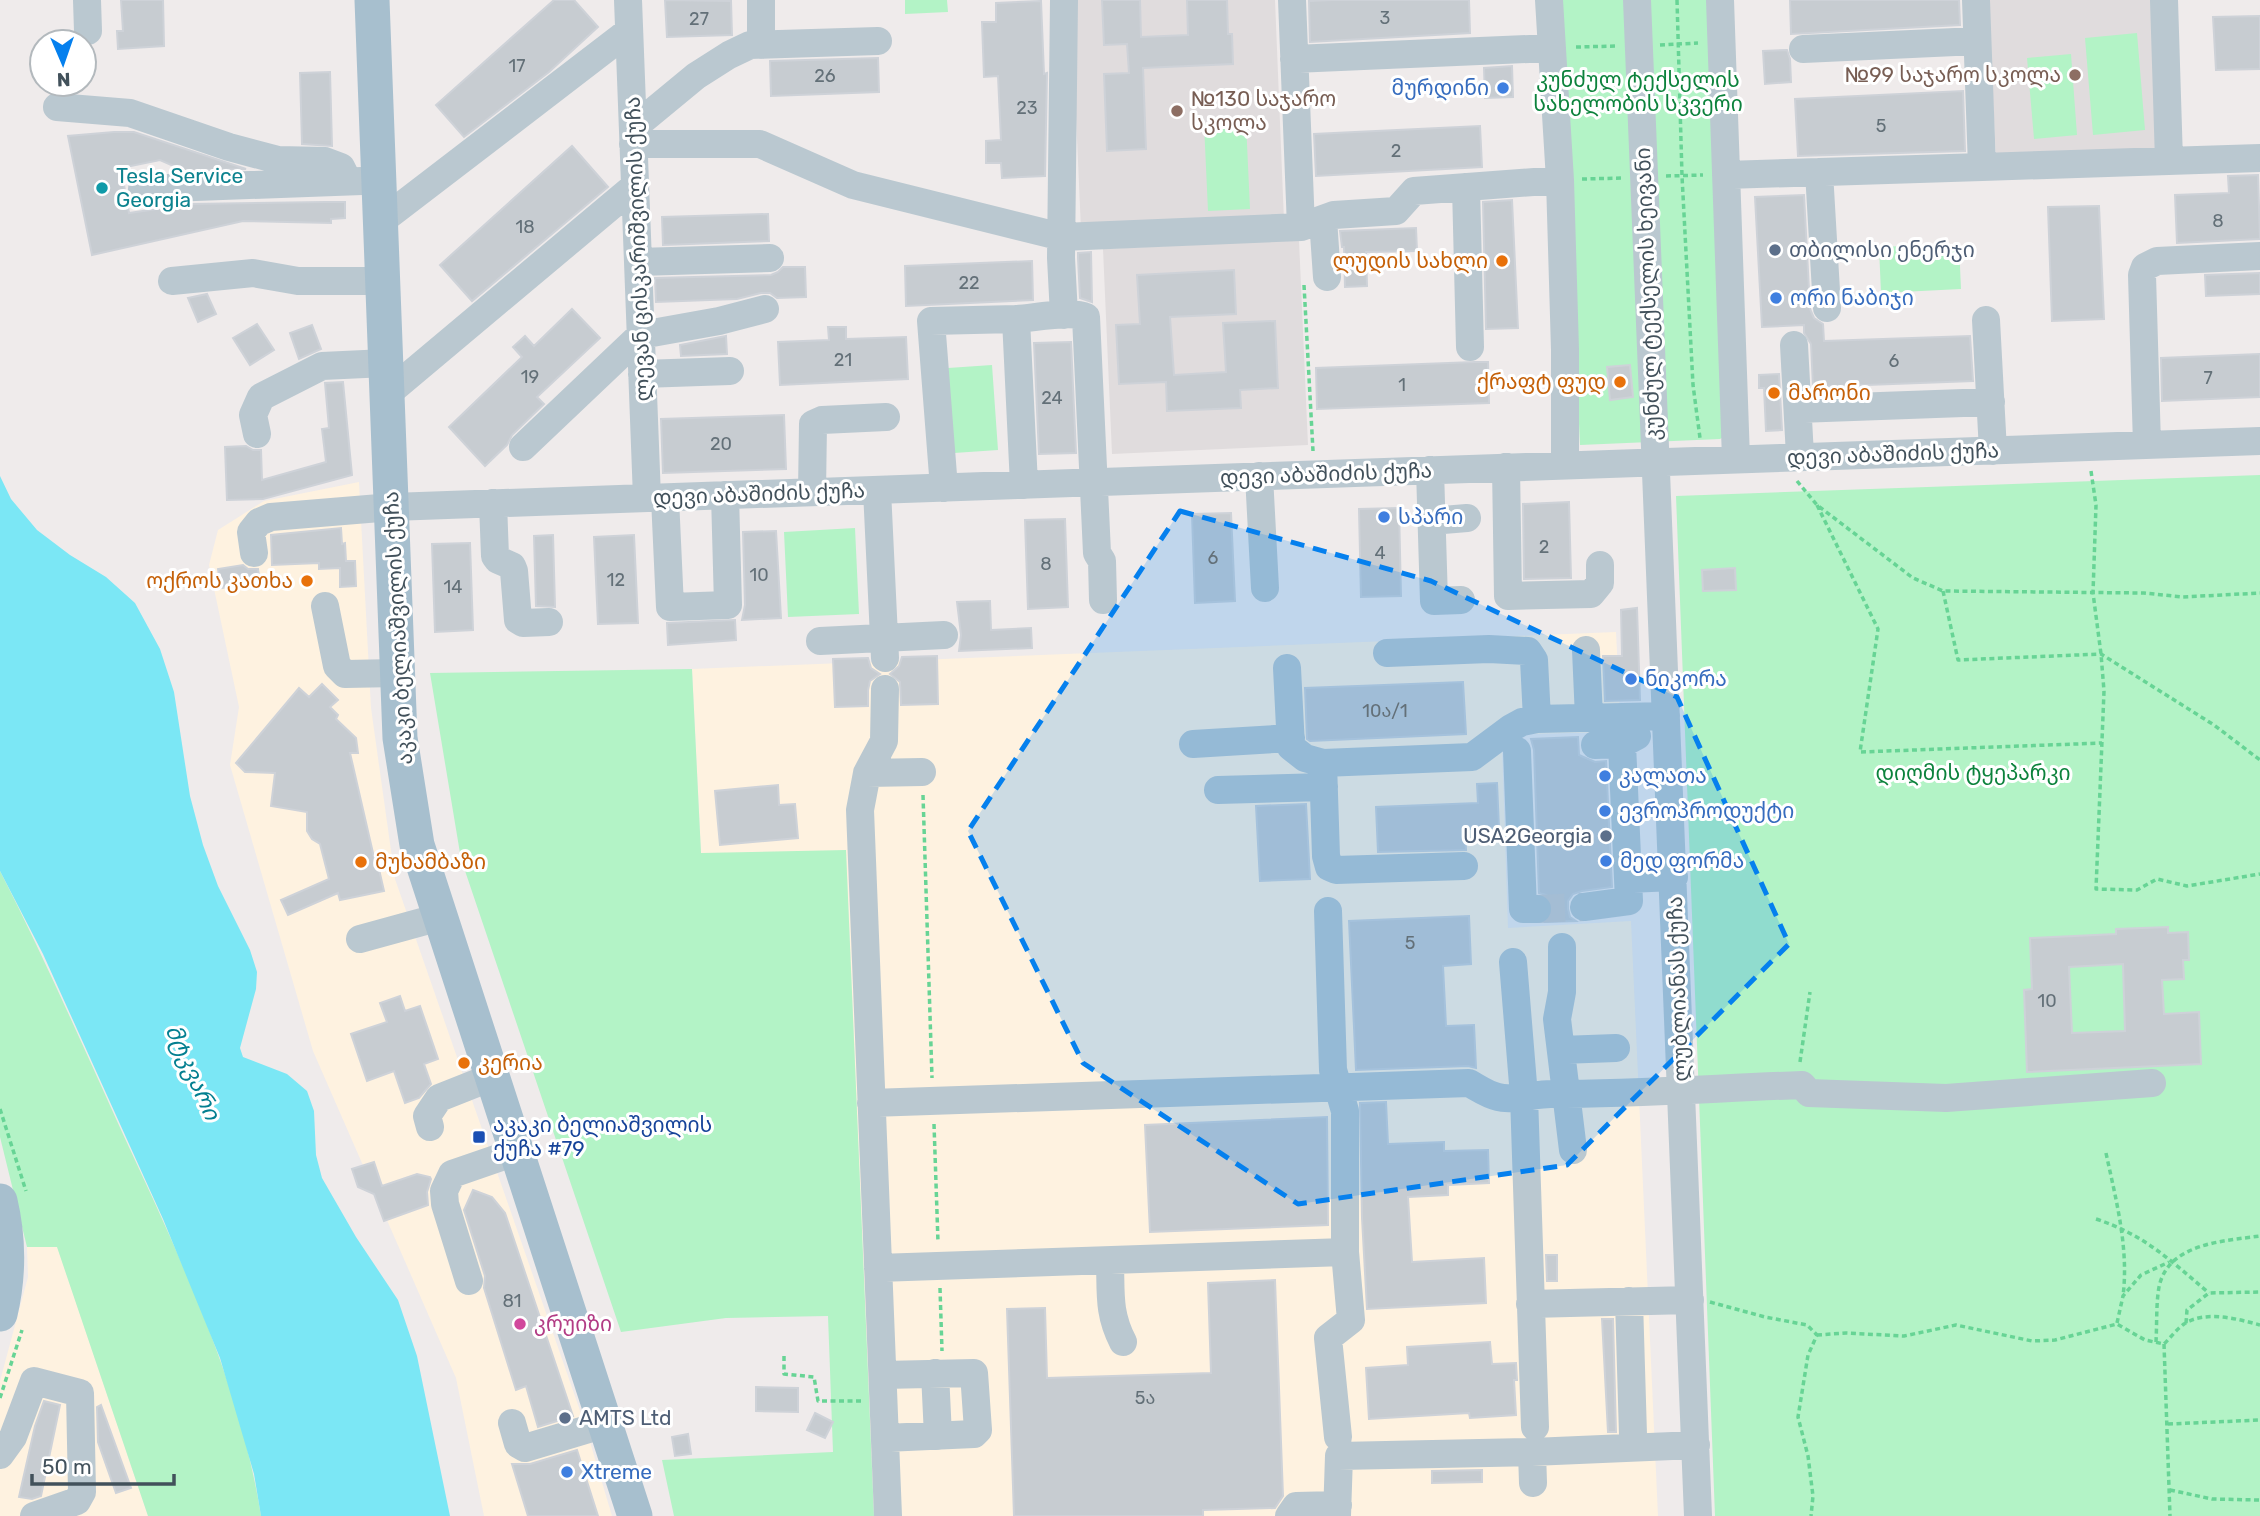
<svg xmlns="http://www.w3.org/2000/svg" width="2260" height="1516" font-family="Rubik,'Noto Sans Georgian',sans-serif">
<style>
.commercial{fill:#fef2e0}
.education{fill:#e0dcdd}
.green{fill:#b3f3c6}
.water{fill:#7be7f5}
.building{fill:#c7ccd1;stroke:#ced2d8;stroke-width:2;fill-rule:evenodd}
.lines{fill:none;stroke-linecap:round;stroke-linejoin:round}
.minor-tunnel{stroke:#ccccce;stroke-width:28;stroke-dasharray:28 14;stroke-linecap:butt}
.path{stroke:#67d495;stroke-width:3.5;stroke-dasharray:5 3.5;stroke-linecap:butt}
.minor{stroke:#bac8d0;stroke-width:28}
.major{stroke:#a7bfce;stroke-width:35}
.marked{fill:#0580ee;fill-opacity:0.2;stroke:#0580ee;stroke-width:5;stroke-dasharray:14 9;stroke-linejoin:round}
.education-dot{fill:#8d6e63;stroke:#fff;stroke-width:2.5}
.shop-dot{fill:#3f7fe0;stroke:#fff;stroke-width:2.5}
.culture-dot{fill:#0f9aa8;stroke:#fff;stroke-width:2.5}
.service-dot{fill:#5c6f8a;stroke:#fff;stroke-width:2.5}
.food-dot{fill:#e8710a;stroke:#fff;stroke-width:2.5}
.transit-dot{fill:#1a4fb4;stroke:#fff;stroke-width:2.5}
.hotel-dot{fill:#d1479c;stroke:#fff;stroke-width:2.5}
.labels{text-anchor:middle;stroke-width:6;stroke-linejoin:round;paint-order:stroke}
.number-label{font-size:18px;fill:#637078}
.education-label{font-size:21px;fill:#785e54;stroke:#fff;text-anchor:end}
.park-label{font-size:21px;fill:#0c823c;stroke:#fff}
.shop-label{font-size:21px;fill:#366cbe;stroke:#fff;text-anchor:start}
.culture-label{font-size:21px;fill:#0d838f;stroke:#fff;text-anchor:start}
.street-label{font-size:21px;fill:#42515b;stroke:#fff}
.service-label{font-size:21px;fill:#4e5e75;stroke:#fff;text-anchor:start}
.food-label{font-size:21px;fill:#c56008;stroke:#fff;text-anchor:end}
.transit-label{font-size:21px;fill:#164399;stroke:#fff;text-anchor:start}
.hotel-label{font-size:21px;fill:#b23c85;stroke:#fff;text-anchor:start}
.water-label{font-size:23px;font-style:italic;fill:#037f90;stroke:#fff}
</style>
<rect width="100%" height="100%" fill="#efebeb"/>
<path class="commercial" d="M359,482L371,708L395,879L585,1425L612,1516H484L456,1378L313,1051L230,765L239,707L209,565L218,530L264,501Z
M1616,632L1621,732L1518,734L1502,744L1508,928L1631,921L1658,1516H874L846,851L701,854L692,669Z
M57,1246L148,1516H0V1381L28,1277L27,1247Z"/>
<path class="education" d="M1071,0H1275L1284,221L1081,230Z
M1988,0H2155L2163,150L1996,158Z
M1299,240L1308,445L1112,454L1103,249Z"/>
<path class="green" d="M905,0H947L948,12L905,14Z
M1559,0H1709L1725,436L1720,439L1580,445Z
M2137,33L2145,130L2093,135L2085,38Z
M2071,54L2077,135L2034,139L2027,58Z
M1246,122L1250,209L1208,211L1204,124Z
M1959,244L1961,289L1881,293L1879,247Z
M992,365L998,450L954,453L948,368Z
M2260,475V1516H1715L1676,496Z
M855,528L859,614L788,617L784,532Z
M692,669L701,853L846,850L874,1516H674L662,1460L833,1452L828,1316L726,1318L621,1332L461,859L430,673Z
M0,871C44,957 82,1044 122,1132C179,1255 240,1381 261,1516H148L57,1247H27L0,1137Z"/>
<path class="water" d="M0,476L11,499L37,530L70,555L106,577L135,603L160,649L174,692L190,796L203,845L218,886L250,950L257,972L256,989L240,1048L243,1057L287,1074L307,1091L314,1111L316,1155L322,1178L356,1237L398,1300L417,1356L450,1516H261L254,1474L220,1358L163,1219L43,954L0,871Z"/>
<path class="building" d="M121,0H163L164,46L118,49L117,31H123Z
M554,0H574L598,27L549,72L464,137L436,105Z
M665,0L731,1L732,35L667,37Z
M1102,0H1140L1141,37L1188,35L1187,0H1227L1228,34H1232L1233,64L1143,68L1146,149L1107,151L1104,74L1129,73L1127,44L1104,45Z
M1332,0H1469L1470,33L1310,42L1309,1Z
M1790,0H1959L1960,25L1791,34Z
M1041,1L1044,74L1047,73L1045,176L1002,178L1001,163H986V141L1001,140L998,76L984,77L982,22H996V3Z
M2260,16V69L2216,70L2213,17Z
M1787,50L1790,59L1791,82L1765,84L1763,51Z
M878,58L879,92L771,96L770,61Z
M1512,66L1513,97L1485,98L1484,68Z
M330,72L332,146L302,144L300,73Z
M1963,91L1965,151L1798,156L1795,99Z
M1480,126L1482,167L1316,176L1314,134Z
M114,132H134L246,169L185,171L160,160L121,168L129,213L190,204L325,202H345V218L331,219V223L243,221L92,255L68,136Z
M572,146L608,187L472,301L440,265Z
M2258,175L2260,239L2177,243L2175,195L2229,193L2228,176Z
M1804,195L1810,309L1814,318L1823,324L1824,341L1970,336L1973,381L1813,387L1811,344L1804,333V325L1762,327L1755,197Z
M1512,200L1518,328L1486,329L1483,202Z
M2099,206L2104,319L2052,321L2048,207Z
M768,214L769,241L663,245L662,217Z
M1416,228L1417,251L1366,252L1367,286L1345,287L1344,247H1342L1340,231Z
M1091,252L1092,302L1080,298L1078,258V253Z
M1032,261L1033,300L906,306L905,266Z
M783,267H805L806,297L777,298L770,293H761L737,299L656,302L655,278L771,275L778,272Z
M1234,270L1236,314L1170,317L1174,375L1226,372L1223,323L1275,321L1278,388L1240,390L1241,408L1167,411L1166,382L1119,384L1116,325L1140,324L1137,275Z
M2260,273V294L2206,296L2205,275Z
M207,294L216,314L198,322L188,298Z
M572,309L600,338L537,397L544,404L512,435L507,445L485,466L449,427L522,357L513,347L525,336L534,346Z
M257,324L274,350L250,365L233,338Z
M312,325L321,349L299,359L290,333Z
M828,327H846V339L906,337L908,379L780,385L778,342L829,340Z
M726,336L727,354L681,356L680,345Z
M1071,342L1076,453L1039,454L1034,343Z
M2260,354V397L2162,401L2161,358Z
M1475,362H1488L1489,403L1317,409L1316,368Z
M1630,365L1633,397L1610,400L1607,367Z
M1779,374L1782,430L1766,431L1764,388H1759V375Z
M343,382L352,475L263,499L227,500L225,447L246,446L253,450H261L262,480L326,462L322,429L329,428L325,383Z
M784,415L786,469L663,473L661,419Z
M1569,502L1571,578L1524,579L1523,504Z
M1399,508L1401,596L1361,597L1359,509Z
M1231,513L1235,601L1195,603L1192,514Z
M1065,519L1068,607L1028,609L1025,520Z
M341,528L342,544L345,543L346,561H355L356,586L340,587V568L319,569V563L272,565L271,535Z
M776,531L781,618L742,620L745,605L743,532Z
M553,535L555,607L536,606L534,536Z
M634,535L638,623L598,624L594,537Z
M470,543L473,630L435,632L432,544Z
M243,565L248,569H258L260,582L221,588L218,569Z
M1735,568L1736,590L1703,591L1702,570Z
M990,601L991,630L1031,628L1032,648L959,651L961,635L957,602Z
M1637,608L1640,700L1605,701L1603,656H1622L1621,610Z
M735,620L736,640L668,645L667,623Z
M937,656L938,704L901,705L900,682L890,674L899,666L902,657Z
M868,658L871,668L880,674L870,681L868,690V706L835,707L833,659Z
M1463,682L1466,734L1310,741L1307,739L1305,688Z
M322,684L338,700L330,707L338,715L336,719L356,738L358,753H350L376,866L378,865L384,891L340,900L338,893L288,915L281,900L329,879L320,844L312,839L307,831V812L271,806L275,773L245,772L236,763L299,688L309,697Z
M1578,737L1579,755L1595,762L1606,761L1612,887L1582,891L1573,894L1568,901V909L1570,917L1576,921L1546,922L1552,917L1554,908L1551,900L1546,895L1539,893L1534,750L1531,739Z
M1497,783L1499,828L1465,829L1466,850L1378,852L1376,807L1478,803L1477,784Z
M778,785L779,805L795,804L798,838L720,845L715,791Z
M1306,804L1310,879L1260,881L1256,806Z
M1469,916L1471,964L1443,966L1446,1026L1474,1025L1476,1068L1468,1066L1356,1070L1349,921Z
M2168,927V933L2188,932L2189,960H2183L2184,979L2162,980L2164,1014L2199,1012L2201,1064L2027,1072L2024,990L2032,989L2030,938L2116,934V929ZM2123,964L2125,1031L2072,1033L2069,967Z
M400,996L405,1011L420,1006L438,1059L424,1064L431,1084L419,1098L405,1103L394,1071L367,1081L351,1034L387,1022L380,1003Z
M1386,1102L1388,1144L1444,1142V1151L1488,1150L1489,1183L1448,1185V1195L1408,1197L1412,1262L1484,1258L1486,1303L1367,1309L1362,1218L1360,1103Z
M1327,1117L1328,1225L1150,1232L1145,1125Z
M374,1162L382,1186L417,1174L430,1177L431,1179L427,1192L428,1205L384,1221L374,1194L358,1187L352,1169Z
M473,1190L492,1197L505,1213L573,1416L538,1427L526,1386L516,1390L484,1288L485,1276L464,1210Z
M1546,1255H1557V1281H1547Z
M1275,1280L1283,1496L1275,1508L1203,1510V1516H1014L1007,1309L1045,1308L1047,1378L1211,1373L1208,1283Z
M1602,1319H1613L1616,1432H1608Z
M1490,1342L1492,1364L1516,1363L1517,1380H1514L1516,1415L1470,1418L1469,1413L1369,1419L1366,1368L1408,1365L1407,1347Z
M756,1387L798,1388V1412L756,1411Z
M44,1401L60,1405L41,1496L32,1499L19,1497L35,1426Z
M101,1405L131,1488L116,1493L98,1442L97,1407Z
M815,1413L833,1422L825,1438L807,1430Z
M688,1434L691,1454L675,1456L672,1437Z
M577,1450L598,1516H528L512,1464H530Z
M1482,1470V1482L1432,1483V1471Z"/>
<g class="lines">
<path class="minor-tunnel" d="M1537,909L1584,907"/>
<path class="path" d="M1677,0L1682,176L1693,385L1700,438
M1660,45L1698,43
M1576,47L1617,46
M1666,176L1703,175
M1582,179L1623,178
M1304,285L1313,451
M2091,471L2096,505L2093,593L2101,654L2104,691L2096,889L2137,890L2157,879L2187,886L2260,874
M1797,481L1817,505L1913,578L1943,591L2144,593L2183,597L2260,593
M1817,505L1878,629L1860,752L2102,743
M1943,591L1958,660L2101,654L2214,725L2260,760
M923,795L932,1078
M1800,1062L1810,992
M0,1109L26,1191
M934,1124L938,1242
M2106,1153C2116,1200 2129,1248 2123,1296
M2096,1219C2145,1235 2171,1261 2209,1293
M940,1288L942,1351
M1710,1302L1765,1317L1807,1325L1817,1335L1808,1355L1798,1417L1808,1456L1813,1496L1811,1516
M2117,1323L2123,1296L2141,1275L2169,1262
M2186,1323L2187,1310L2209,1293L2260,1292
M1817,1335L1846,1333L1904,1336L1956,1325L2032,1341L2055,1340L2117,1324L2145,1340L2164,1344C2171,1337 2177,1329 2184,1324C2205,1310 2238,1319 2260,1325
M2156,1342C2157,1324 2156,1304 2159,1287C2168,1243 2224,1241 2260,1236
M2164,1344L2170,1516
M784,1356V1374L814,1377L818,1401H861
M0,1398L22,1330
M2168,1424L2260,1420
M2170,1490L2212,1499L2260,1500"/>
<path class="minor" d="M87,0L88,31
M628,0L647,498
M761,0V45
M1292,0L1301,227
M1549,0L1560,180L1565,350V465
M1637,0L1698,1516
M1720,0L1736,459
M1976,0L1982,167L2260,158
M2164,0L2169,161
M1803,49L1977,41
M1294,59L1552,48
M57,107L130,113L229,147L278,160L325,161L341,167L348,181
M633,128L696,76L729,55L750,45L878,41
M633,144H760L853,185L1062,237L1301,227L1334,215L1396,211L1414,191L1560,180
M1819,172L1827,308
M1726,175L1982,167
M1466,187L1470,347
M142,189L362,181
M1323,219L1327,277
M380,222L629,31
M638,262L770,258
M172,281L253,273L298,281H383
M1064,315L1061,258L1064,0
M1016,319C1034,318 1071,310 1086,317L1097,553L1102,561L1103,600
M1986,320L1993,451
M1794,345L1800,456
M642,374L730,371
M387,394L635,186
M1798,409L1991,402
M257,434L253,415L261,397L322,366L386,363
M2147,445L2142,275L2145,267L2157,261L2260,256
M523,447L641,335L719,321L765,309
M1506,467L1508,596L1591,594L1600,583V565
M1430,470L1434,601L1461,600
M1259,476L1265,588
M944,488L931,321L1016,319L1024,485
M877,490L885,658
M812,492L813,424L822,420L886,417
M665,498L670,607L728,605L725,495
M493,503L495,556L498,560L512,566L514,571L518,620L523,623L549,622
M1431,521L1467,518
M254,553L251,532L259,522L271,517L392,507L2260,441
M325,606L337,666L345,674L397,673
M820,641L944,635
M1586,650L1589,718
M1287,668L1291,747L1305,758L1323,763L1326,856L1329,867L1336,870L1464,866
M885,689L884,741L867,773L860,810L888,1516
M1537,719L1666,716
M1193,744L1291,738
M1622,744L1628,879
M1595,745L1622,744L1637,736
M1517,751L1523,909H1537
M1323,763L1472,757L1511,728L1522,722L1537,719L1534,660L1528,651L1489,649L1387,653
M867,773L922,772
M1218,790L1324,787
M1584,907L1629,901L1628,879L1674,877
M1328,911L1333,1070L1345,1111V1252L1351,1320L1328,1338L1338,1437
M360,939L440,917
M1562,947V992L1557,1019L1573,1150
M1513,962L1524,1096L1535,1427
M1561,1050L1616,1048
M871,1103L1469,1083C1478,1088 1488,1095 1498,1097C1512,1101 1535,1094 1551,1094C1635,1094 1718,1088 1802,1085L1809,1093L1946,1098L2152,1083
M430,1127L427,1116L439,1098L492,1077
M1110,1261C1111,1293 1108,1313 1123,1342
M878,1268L1345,1252
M469,1281L445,1204L444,1191L452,1174L516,1152
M1629,1301L1633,1435
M1530,1304L1690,1300
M935,1373L938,1436
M883,1375L974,1373L978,1430L974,1434L885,1438
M512,1423L518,1444L525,1448L605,1424
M1532,1452L1533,1483
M0,1455L13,1437L34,1381L80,1393L82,1492L77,1501L34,1516
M1289,1516L1296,1506L1338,1505
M1337,1516L1339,1456L1532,1452L1696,1445"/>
<path class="major" d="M372,0L400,738L417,845L635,1516
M0,1201C9,1239 9,1276 0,1314"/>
</g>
<path class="marked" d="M1180,511L1431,581L1677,697L1789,944L1567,1165L1298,1204L1083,1063L968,831Z"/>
<g class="education-dot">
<circle cx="2075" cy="75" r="7"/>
<circle cx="1177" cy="111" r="7"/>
</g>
<g class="shop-dot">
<circle cx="1503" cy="88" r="7"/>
<circle cx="1776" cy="298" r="7"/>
<circle cx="1384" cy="517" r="7"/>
<circle cx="1631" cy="679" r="7"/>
<circle cx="1605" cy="776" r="7"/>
<circle cx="1605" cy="811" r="7"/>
<circle cx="1606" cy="861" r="7"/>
<circle cx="567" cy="1472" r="7"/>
</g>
<circle class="culture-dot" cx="102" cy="188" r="7"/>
<g class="service-dot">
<circle cx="1775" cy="250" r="7"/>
<circle cx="1606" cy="836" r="7"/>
<circle cx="565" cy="1418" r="7"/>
</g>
<g class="food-dot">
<circle cx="1502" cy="261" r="7"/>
<circle cx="1620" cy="382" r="7"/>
<circle cx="1774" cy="393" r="7"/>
<circle cx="307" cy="581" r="7"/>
<circle cx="361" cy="862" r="7"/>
<circle cx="464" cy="1063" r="7"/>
</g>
<rect class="transit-dot" x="472" y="1130" width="14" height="14" rx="3.5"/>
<circle class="hotel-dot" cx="520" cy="1324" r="7"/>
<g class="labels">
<g class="number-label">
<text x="1385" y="24">3</text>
<text x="699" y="25">27</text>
<text x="517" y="72">17</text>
<text x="825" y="82">26</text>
<text x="1027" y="114">23</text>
<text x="1881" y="132">5</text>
<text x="1396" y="157">2</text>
<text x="2218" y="227">8</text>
<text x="525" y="233">18</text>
<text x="969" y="289">22</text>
<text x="843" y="366">21</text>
<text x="1894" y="367">6</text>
<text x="530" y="383">19</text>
<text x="2208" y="384">7</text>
<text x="1402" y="391">1</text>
<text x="1052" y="404">24</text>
<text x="721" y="450">20</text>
<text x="1544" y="553">2</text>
<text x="1380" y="559">4</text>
<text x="1213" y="564">6</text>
<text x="1046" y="570">8</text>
<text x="759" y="581">10</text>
<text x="616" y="586">12</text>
<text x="453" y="593">14</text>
<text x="1385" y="717">10ა/1</text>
<text x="1410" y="949">5</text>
<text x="2047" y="1007">10</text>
<text x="512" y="1307">81</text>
<text x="1145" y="1404">5ა</text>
</g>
<g class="education-label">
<text x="2061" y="82">№99 საჯარო სკოლა</text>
<text x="1191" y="106" text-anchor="start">№130 საჯარო<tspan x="1191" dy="24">სკოლა</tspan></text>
</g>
<g class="park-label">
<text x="1638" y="87">კუნძულ ტექსელის<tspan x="1638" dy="24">სახელობის სკვერი</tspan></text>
<text x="1973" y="780">დიღმის ტყეპარკი</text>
</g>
<g class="shop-label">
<text x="1489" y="95" text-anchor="end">მურდინი</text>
<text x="1790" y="305">ორი ნაბიჯი</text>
<text x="1398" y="524">სპარი</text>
<text x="1645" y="686">ნიკორა</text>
<text x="1619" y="783">კალათა</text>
<text x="1619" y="818">ევროპროდუქტი</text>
<text x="1620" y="868">მედ ფორმა</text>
<text x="581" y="1479">Xtreme</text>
</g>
<g class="culture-label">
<text x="116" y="183">Tesla Service<tspan x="116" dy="24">Georgia</tspan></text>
</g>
<g class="street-label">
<text transform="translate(638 249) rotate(-92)" y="7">ლევან ცისკარიშვილის ქუჩა</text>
<text transform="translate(1648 294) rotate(-92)" y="7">კუნძულ ტექსელის ხეივანი</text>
<text transform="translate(1893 454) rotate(-2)" y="7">დევი აბაშიძის ქუჩა</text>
<text transform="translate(1326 474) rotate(-2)" y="7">დევი აბაშიძის ქუჩა</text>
<text transform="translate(759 494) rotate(-2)" y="7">დევი აბაშიძის ქუჩა</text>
<text transform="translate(398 628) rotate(-93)" y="7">აკაკი ბელიაშვილის ქუჩა</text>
<text transform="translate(1678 989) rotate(-92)" y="7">ლუბლიანას ქუჩა</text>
</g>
<g class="service-label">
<text x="1789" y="257">თბილისი ენერჯი</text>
<text x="1592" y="843" text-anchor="end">USA2Georgia</text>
<text x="579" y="1425">AMTS Ltd</text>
</g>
<g class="food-label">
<text x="1488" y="268">ლუდის სახლი</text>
<text x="1606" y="389">ქრაფტ ფუდ</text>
<text x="1788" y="400" text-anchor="start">მარონი</text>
<text x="293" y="588">ოქროს კათხა</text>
<text x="375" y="869" text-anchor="start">მუხამბაზი</text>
<text x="478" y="1070" text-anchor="start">კერია</text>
</g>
<g class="transit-label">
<text x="493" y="1132">აკაკი ბელიაშვილის<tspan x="493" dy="24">ქუჩა #79</tspan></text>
</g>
<g class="hotel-label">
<text x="534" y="1331">კრუიზი</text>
</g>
<g class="water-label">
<text transform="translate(193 1072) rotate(66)" y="8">მტკვარი</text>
</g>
</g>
<g transform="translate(63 63) rotate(178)"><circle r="33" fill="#ffffff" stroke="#b3b9bd" stroke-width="2"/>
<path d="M0-5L12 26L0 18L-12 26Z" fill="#0580ee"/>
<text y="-10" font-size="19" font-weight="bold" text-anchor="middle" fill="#42515b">N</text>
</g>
<path d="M32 1474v10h142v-10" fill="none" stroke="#42515b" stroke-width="3.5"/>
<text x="42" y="1474" font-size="21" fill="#42515b" stroke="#ffffff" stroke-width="5" paint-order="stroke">50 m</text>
</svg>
